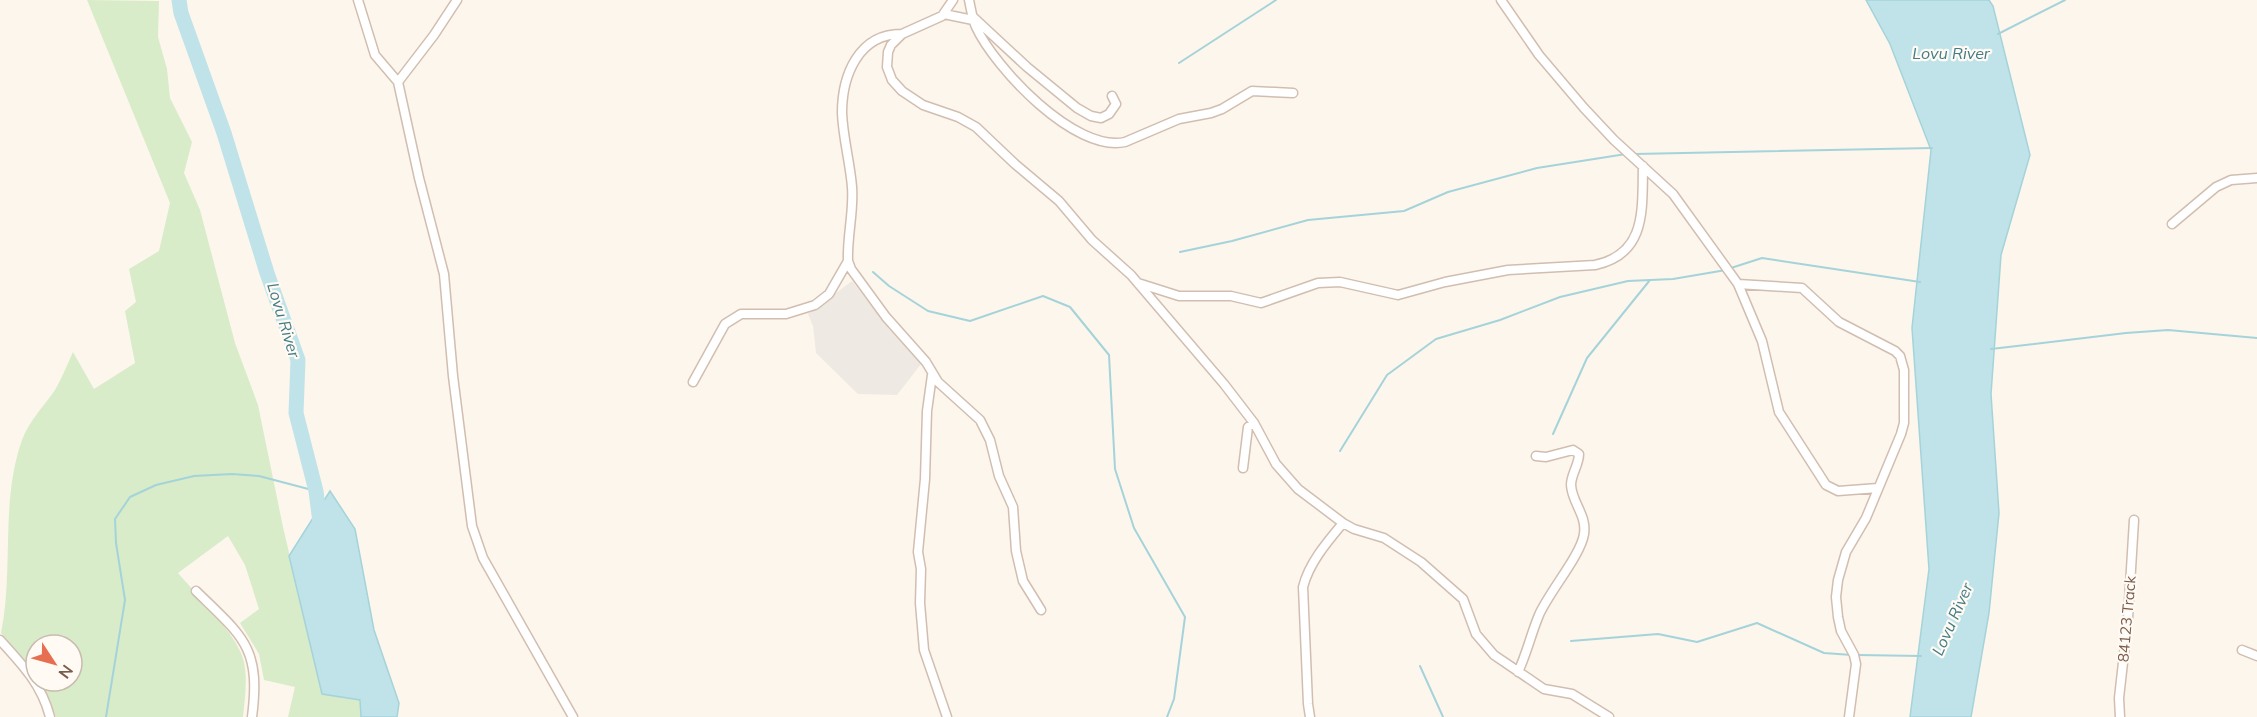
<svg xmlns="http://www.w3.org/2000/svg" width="2257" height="717" font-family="Mulish,sans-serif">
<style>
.industrial{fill:#efe9e4}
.green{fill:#d8ecc9}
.water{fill:#bfe3e8;stroke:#a5d3da;stroke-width:1.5}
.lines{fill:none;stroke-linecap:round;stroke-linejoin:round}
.stream{stroke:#a5d3da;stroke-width:2}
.river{stroke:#bfe3e8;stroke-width:15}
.street-casing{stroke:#d1beb0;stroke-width:11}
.street{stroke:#fff;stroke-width:8}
.labels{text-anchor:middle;stroke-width:4.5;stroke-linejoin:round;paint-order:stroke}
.street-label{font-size:15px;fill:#7a5c4d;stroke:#fffaf3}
.water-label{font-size:16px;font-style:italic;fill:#437c86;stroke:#fffaf3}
</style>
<rect width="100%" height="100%" fill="#fdf6ec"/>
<path class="industrial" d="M852,281L889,329L921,364L897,395L858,394L816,353L813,326L808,314Z"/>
<path class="green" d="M87,0L159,1L158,37L167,69L170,98L192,142L184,173L200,210L235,343L258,405L283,527L322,694L360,700L361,717H288L295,687L264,680L259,654L240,623L259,609L245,565L228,536L178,573C196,594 231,629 241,653C249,671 245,697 243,717H56L42,681H72V645H36V674L1,633C14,570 0,502 22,440C29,421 44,406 55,390C62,378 67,365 73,352L94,389L135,363L125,311L136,302L129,269L159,251L170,203Z"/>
<path class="water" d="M1866,0H1989L1993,6L2030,155L2001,255L1991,394L1999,513L1989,613L1971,717H1910L1929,569L1912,328L1931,150L1890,44Z
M330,491L355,529L374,630L399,703L397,717H361L360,700L322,694L289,556Z"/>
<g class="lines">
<path class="stream" d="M1998,34L2065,0
M1179,63L1276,0
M1635,154L1932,148
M1180,252L1232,241L1308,220L1404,211L1448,192L1537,168L1626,154
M1731,268L1762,258L1920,282
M873,272L889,286L928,311L970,321L1043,296L1070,307L1109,355L1115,469L1134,528L1185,617L1174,699L1167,717
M1991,349L2126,333L2168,330L2257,338
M1553,434L1587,358L1650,280
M1340,451L1387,375L1436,339L1500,320L1560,297L1628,281L1673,279L1726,270
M1571,641L1658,634L1697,642L1757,623L1824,653L1852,655
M1858,655L1921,656
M1420,666L1443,717
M106,717L125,600L116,543L115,519L130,497L156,485L194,476L232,474L259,476L316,491"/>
<path class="river" d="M179,0L181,13L224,133L267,273L298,360L296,413L316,491L321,530"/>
<defs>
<path id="street" d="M358,0L375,55L398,82L419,178L444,274L453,376L472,526L483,558L573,717
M953,0L942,16L902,34L891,45L888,52L887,67L892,80L902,91L923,105L958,117L976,127L1015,164L1059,201L1092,240L1131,275L1224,384L1254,423L1276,464L1298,489L1343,523L1354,529L1384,538L1421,562L1463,599L1476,634L1494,655L1544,689L1572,694L1609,717
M969,0C971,9 972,18 976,27C995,68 1075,153 1125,142L1179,119L1211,113L1222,109L1252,91L1293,93
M1501,0L1539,55L1584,108L1614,140L1673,194L1738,284L1802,288L1839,322L1895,351L1900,356L1904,370V423L1901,434L1866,518L1846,552L1838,580L1836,597L1838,617L1841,631L1854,655L1856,664L1849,717
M944,14L973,20
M972,16L1027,67L1077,108L1091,116L1101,118L1109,114L1116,104L1112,96
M901,34C859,34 842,75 842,113C843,138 850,162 852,187C854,211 847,236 848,261L851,269L886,317L926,362L938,382L980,420L990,440L999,476L1013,507L1016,551L1023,581L1041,610
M398,82L434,35L457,0
M2172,224L2216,187L2231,180L2257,178
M1138,283L1179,296H1231L1261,303L1318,283L1340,282L1398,295L1445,282L1508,270L1595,265C1647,254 1642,209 1643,166
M1738,284L1762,341L1779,412L1826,485L1838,491L1878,488
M932,375L927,411L925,479L918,552L921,569L920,603L924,650L947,717
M693,382L725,324L741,314H786L815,305L829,294L848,261
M1243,468L1248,427L1254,423
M196,591C243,637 261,647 252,717
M0,640C22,664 42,685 50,717
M2242,650L2257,656
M1518,672C1527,653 1531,634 1539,615C1549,592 1581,555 1584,534C1587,515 1572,503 1571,485C1571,474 1579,465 1579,454L1573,450L1546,457L1536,456
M1310,717L1308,704L1303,587C1309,563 1327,542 1343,523
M2120,717L2119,698L2128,618L2134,520"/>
</defs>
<use href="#street" class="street-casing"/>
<use href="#street" class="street"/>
</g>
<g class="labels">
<g class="street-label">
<text transform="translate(2127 619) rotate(-85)" y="5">84123 Track</text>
</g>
<g class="water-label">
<text x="1951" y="59">Lovu River</text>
<text transform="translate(284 320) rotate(73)" y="6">Lovu River</text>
<text transform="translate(1952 619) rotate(-66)" y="6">Lovu River</text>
</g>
</g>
<g transform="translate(54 663) rotate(126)"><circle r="28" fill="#fffaf3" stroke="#cabbb1" stroke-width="1.5"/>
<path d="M0-4.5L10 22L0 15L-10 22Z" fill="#e76f51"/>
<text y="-9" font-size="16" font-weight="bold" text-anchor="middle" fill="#7a5c4d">N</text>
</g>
</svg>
